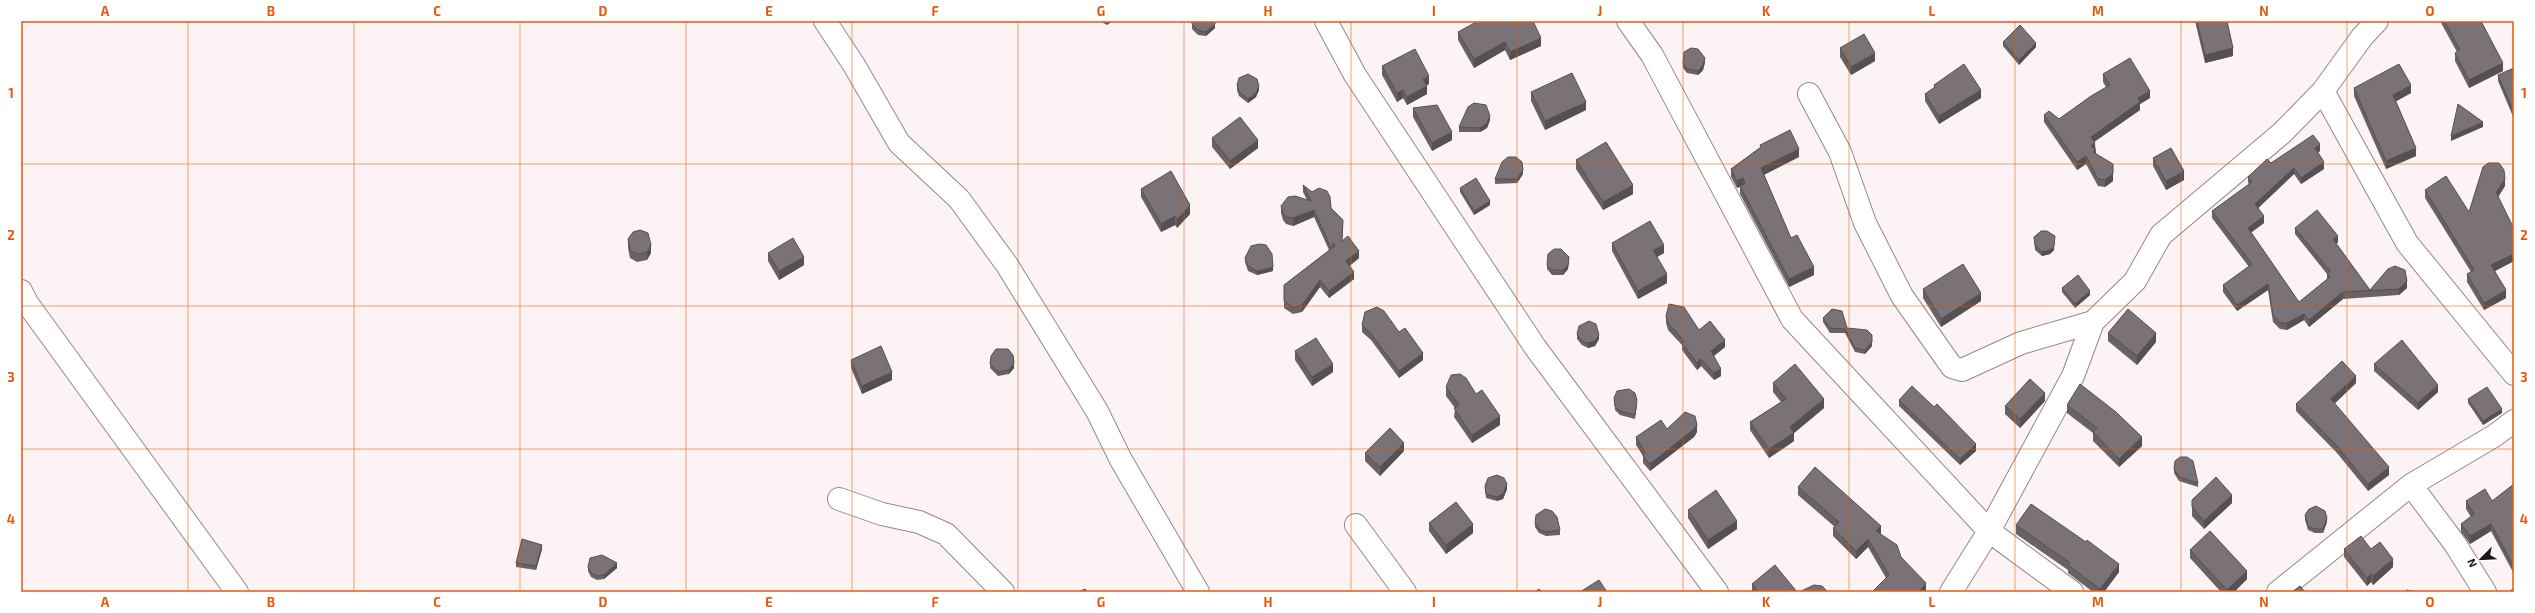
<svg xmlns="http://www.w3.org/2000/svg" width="2535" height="613" font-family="'Exo 2',sans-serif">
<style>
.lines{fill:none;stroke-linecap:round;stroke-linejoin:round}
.minor-casing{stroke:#92898b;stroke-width:24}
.minor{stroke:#fff;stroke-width:22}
.wall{fill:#696265}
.shaded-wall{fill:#555053}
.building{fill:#7a7276;stroke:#555053}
.grid{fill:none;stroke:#e8590c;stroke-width:1;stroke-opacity:0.55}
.neatline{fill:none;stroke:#e8590c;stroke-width:1.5}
.grid-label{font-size:13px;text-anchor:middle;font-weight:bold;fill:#e8590c}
</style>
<rect width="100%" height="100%" fill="#fdf3f5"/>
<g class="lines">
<defs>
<path id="minor" d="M825,21L854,65L899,143L959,199L1007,265L1097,411L1121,460L1198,592
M1326,21L1355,75L1535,347L1717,592
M1628,21L1652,55L1792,319L1989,531L2072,592
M2323,91L2407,243L2514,374
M1809,94L1840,152L1865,223L1902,296L1952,367L1962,370L2021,343L2093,322
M21,291L27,303L237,592
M2411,485L2455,544L2485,592
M839,499L882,514L919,522L946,534L1003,592
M1356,525L1405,592
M1951,592L1989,531L2073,376L2093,322L2135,281L2161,235L2282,133L2323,91L2362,37L2377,21
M2278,592L2411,485L2494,436L2514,421"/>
</defs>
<use href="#minor" class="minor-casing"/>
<use href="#minor" class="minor"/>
</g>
<path class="wall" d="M1100,21H1112L1107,25Z
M1192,21H1215V28L1206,36L1198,35L1192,29Z
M2195,21H2227L2233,56L2205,63Z
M2440,21H2481L2503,71L2469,88L2455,61V53L2457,52Z
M1458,32L1541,46L1510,60L1505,50L1474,68L1458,40Z
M2003,42L2036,47L2019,65L2003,46Z
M1840,48L1875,61L1851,75L1840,57Z
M1705,62L1703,70L1698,75L1687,73L1683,68V63Z
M1382,66L1429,84L1426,85L1427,94L1407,105L1403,98L1397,102L1382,75Z
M2514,68V119L2498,81V75Z
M2103,74L2150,98L2140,104V110L2094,142L2096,153L2113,181L2105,187L2098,186L2086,164L2077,170L2044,122V115L2059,119L2106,87L2103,82Z
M1237,85L1259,90L1256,97L1248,103L1239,96L1237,90Z
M1934,85L1981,98L1939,124L1925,101V94L1934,88Z
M2354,88L2411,93L2396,101L2416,156L2386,169L2354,96Z
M1531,92L1586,110L1545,130L1531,101Z
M1413,108L1452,140L1432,151L1413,117Z
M1490,120L1487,128L1480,132H1459V127Z
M1212,138L1258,148L1230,169L1212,147Z
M1760,145L1799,157L1764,175L1791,238L1814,275L1789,287L1740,194V187L1737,188L1731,177V169L1760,148Z
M2320,151L2318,152L2324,169L2301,184L2294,174L2258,208L2264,223L2251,232L2299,302L2327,279V274L2295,234V228L2338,242L2336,244L2370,290L2407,288L2399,295L2343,299L2309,327L2304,320L2287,330L2280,329L2273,322L2268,290L2237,311L2223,292V285L2249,267L2212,218V211L2249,184L2248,183V177L2271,163Z
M2153,158L2184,180L2166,190L2153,166Z
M1576,160L1633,194L1603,210L1576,169Z
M1523,174L1517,183L1495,184V179Z
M1303,185L1331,208L1343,227L1342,240L1359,258L1349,266L1354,279L1329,298L1320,287L1302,312L1293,314L1284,308V285L1329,250L1314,217L1293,226L1286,224L1283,220L1281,213V206L1307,200L1303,192Z
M2505,186L2498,197L2514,229V261L2495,271L2506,298L2484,310L2467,282V274L2471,272L2425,198V190L2469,212Z
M1460,188L1490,205L1474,215L1460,192Z
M1141,189L1190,214L1177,228L1175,225L1161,232L1141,197Z
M2034,237L2054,250L2050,254L2042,256L2035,250Z
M628,239L651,253L647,260L637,262L630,258L628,248Z
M1612,243L1664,253L1657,257L1667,283L1638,299L1612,251Z
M768,253L804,265L779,280L768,261Z
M1245,258L1273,271L1257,275L1248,271L1245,262Z
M1569,262L1568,269L1563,275H1552L1547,269V265Z
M2062,288L2090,295L2075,308L2062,292Z
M1923,289L1981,301L1941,327L1923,298Z
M1666,316L1699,330L1725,347L1714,356L1721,376L1714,380L1701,366L1697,370L1682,350V345L1668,330L1666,323Z
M1823,318L1847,328L1872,346L1865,354L1855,352L1845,333H1830L1823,322Z
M1362,325L1423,360L1399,378L1371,340L1362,332Z
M2108,333L2156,342L2137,365L2108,341Z
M1577,334L1599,339L1595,346L1588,348L1582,345L1577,339Z
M1295,351L1333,372L1312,386L1295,360Z
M991,356L1014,368L1009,374L998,376L990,368Z
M851,360L892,380L862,394L851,368Z
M2374,364L2438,392L2418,410L2374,371Z
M1773,383L1824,408L1794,433V441L1769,458L1750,430V422L1781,402L1773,392Z
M2356,383L2334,404L2389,475L2368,491L2337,453L2296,411V404Z
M1446,387L1476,394L1500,425L1472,443L1454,417L1455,408L1446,396Z
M1614,398L1637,405L1635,419L1620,415L1615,410Z
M2468,399L2502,413L2483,425L2468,403Z
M1899,400L1976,451L1960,465L1899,406Z
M2045,401L2020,428L2005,414V406Z
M2067,405L2142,446L2119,467L2093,441V433L2067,413Z
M1667,429L1697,432L1694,437L1650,471L1643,463V456L1636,445V437Z
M1404,451L1380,476L1365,461V453Z
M2174,469L2198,483V487L2179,481L2174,473Z
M2514,484V574L2491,531L2470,544L2461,532V524L2471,517L2466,509V501H2492Z
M1485,486L1507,489L1503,499L1497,501L1486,498L1485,490Z
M1798,487L1881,534L1901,557L1926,591L1925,592H1872L1886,578L1868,547L1856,559L1833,536V528L1835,527L1798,495Z
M2192,500L2232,503L2204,529L2192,516Z
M1688,510L1737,529L1708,549L1688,518Z
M2305,515L2327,522L2323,533H2315L2308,530L2305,520Z
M1429,523L1473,533L1446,554L1429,531Z
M1535,523L1560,530V535L1546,536L1539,533L1535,527Z
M2016,525L2119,572L2104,592H2093L2068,573V570L2016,534Z
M542,549L536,570L516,567V563Z
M2344,549H2371L2393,567L2373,585L2371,582L2367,586L2344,557Z
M2190,550L2247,579L2234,592H2221L2190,558Z
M588,567L617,568L604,579L597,580L591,577L588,571Z
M1752,584L1797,592H1752Z"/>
<path class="shaded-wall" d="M1107,21H1112L1107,25Z
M1215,21V28L1206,36V32Z
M1541,38V46L1510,60V52Z
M1505,42V50L1474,68V59Z
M2036,43V47L2019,65V60Z
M2233,48V56L2205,63V55Z
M1875,53V61L1851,75V67Z
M1705,58V62L1703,70L1698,75V71Z
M2503,63V71L2469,88V80Z
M1429,76V84L1423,87V79Z
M2411,85V93L2393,103V95Z
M1259,86V90L1256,97L1248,103V99Z
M1427,86V94L1407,105V97Z
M1403,90V98L1397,102V93Z
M1981,90V98L1939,124V116Z
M2150,91V98L2140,104V110L2091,144V137L2138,98Z
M1586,102V110L1545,130V121Z
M1490,116V120L1487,128L1480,132V128Z
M2483,122V127L2451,141V136Z
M1452,132V140L1432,151V143Z
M1258,140V148L1230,169V161Z
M2095,143L2096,157L2093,159L2091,146Z
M2320,144V151L2315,155V148Z
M2416,148V156L2386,169V161Z
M1799,149V157L1761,176V168Z
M2086,156V164L2077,170V162Z
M2324,162V169L2301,184V178Z
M2113,164V181L2105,187V180Z
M2294,168V174L2255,211V204Z
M1523,170V174L1517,183V179Z
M2184,171V180L2166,190V181Z
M1743,178V185L1737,188V181Z
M2505,179V186L2496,200V192Z
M1633,185V194L1603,210V202Z
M1490,201V205L1474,215V211Z
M1190,205V214L1177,228V220Z
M1314,210V217L1293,226V218Z
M1175,216V225L1161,232V224Z
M2264,216V223L2248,235V228Z
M2055,236L2054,250L2050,254L2042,256V252Z
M2338,236V242L2333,246V239Z
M651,245V253L647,260V252Z
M1664,245V253L1653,259V250Z
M1359,251V258L1346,269V261Z
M2514,254V261L2491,273V265Z
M804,257V265L779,280V271Z
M1569,257L1568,269L1563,275V270Z
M1273,267V271L1257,275V271Z
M1814,267V275L1789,287V279Z
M1354,272V279L1329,298V291Z
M1667,274V283L1638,299V291Z
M1320,280V287L1302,312V305Z
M2407,281V288L2399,295V289Z
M2268,284V290L2237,311V305Z
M2506,290V298L2484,310V303Z
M2090,291V295L2075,308V304Z
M2343,292V299L2309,327V320Z
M1981,293V301L1941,327V319Z
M2304,314V320L2287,330V323Z
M2156,333V342L2137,365V356Z
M1599,335V339L1595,346L1588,348V343Z
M1725,340V347L1711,358V351Z
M1872,342V346L1865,354V350Z
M1423,353V360L1399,378V371Z
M1701,359V366L1697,370V363Z
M1014,363V368L1009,374V370Z
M1333,364V372L1312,386V377Z
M1721,369V376L1714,380V373Z
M892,372V380L862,394V386Z
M2356,376V383L2331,407V399Z
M2438,385V392L2418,410V403Z
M2045,393V401L2020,428V419Z
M1824,399V408L1794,433V441L1769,458V449L1790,427Z
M2502,409V413L2483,425V421Z
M1500,416V425L1472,443V435Z
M1697,425V432L1694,437L1650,471V464Z
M2142,437V446L2119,467V459Z
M1404,443V451L1380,476V467Z
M1976,444V451L1960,465V459Z
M2389,467V475L2368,491V484Z
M1507,484V489L1503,499L1497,501V497Z
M2232,495V503L2204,529V521Z
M2327,518V522L2323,533V529Z
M1737,521V529L1708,549V540Z
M1473,524V533L1446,554V545Z
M2491,524V531L2470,544V536Z
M1881,526V534L1876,531Z
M1868,539V547L1856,559V551Z
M542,545V549L536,570V566Z
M2393,559V567L2373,585V576Z
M617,563V568L604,579V575Z
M2119,564V572L2104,592H2100V589Z
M2247,571V579L2234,592H2227V590Z
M2371,574V582L2367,586V578Z
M1926,583V591L1925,592H1919Z"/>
<path class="building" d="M1192,21H1215V24L1206,32L1198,30L1192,24Z
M1478,21H1533L1541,38L1510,52L1505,42L1474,59L1458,32Z
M2197,21H2227L2233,48L2205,55Z
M2444,21H2481L2503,63L2469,80L2455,53L2460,50Z
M2020,25L2036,43L2019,60L2003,42Z
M1864,34L1875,53L1851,67L1840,48Z
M1691,48L1698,49L1705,58L1703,65L1698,71L1687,69L1683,63L1684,52Z
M1415,49L1429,76L1423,79L1427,86L1407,97L1403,90L1397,93L1382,66Z
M2130,58L2150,91L2138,98L2140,102L2091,137L2095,143L2091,146L2096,150L2093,152L2113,164V174L2105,180L2098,179L2086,156L2077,162L2044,115L2049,111L2059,119L2091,96L2110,85L2103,74Z
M1964,64L1981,90L1939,116L1925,94L1935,87L1934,85Z
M2399,64L2411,85L2393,95L2416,148L2386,161L2354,88Z
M2514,68V113L2498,75Z
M1572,73L1586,102L1545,121L1531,92Z
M1248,74L1257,79L1259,86L1256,93L1248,99L1239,92L1237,85L1239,78Z
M1474,103L1486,105L1490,116L1487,123L1480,128L1459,127L1468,107Z
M2458,104L2483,122L2451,136Z
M1437,105L1452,132L1432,143L1413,108Z
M1240,117L1258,140L1230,161L1212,138Z
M1790,130L1799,149L1761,168L1791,238L1797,235L1814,267L1789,279L1740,186L1745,184L1743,178L1737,181L1731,169L1761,147L1760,145Z
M2313,135L2320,144L2315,148L2324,162L2301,178L2294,168L2255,204L2264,216L2248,228L2299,302L2330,277L2327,273L2330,271L2295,228L2317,210L2338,236L2333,239L2370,290L2388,269L2395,266L2405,270L2407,281L2399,289L2343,292L2309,320L2304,314L2287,323H2280L2273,315L2268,284L2237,305L2223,285L2252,264L2212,211L2252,182L2248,177L2267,159L2271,163Z
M1606,142L1633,185L1603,202L1576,160Z
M2171,148L2184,171L2166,181L2153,158Z
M1508,157H1516L1522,162L1523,170L1517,179H1495L1502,162Z
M2488,163H2499L2504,170L2505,179L2496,192L2514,229V254L2491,265L2506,290L2484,303L2467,274L2474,270L2425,190L2446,176L2469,212L2483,167Z
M1171,171L1190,205L1177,220L1175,216L1161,224L1141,189Z
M1476,178L1490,201L1474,211L1460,188Z
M1303,185L1312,192L1319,188L1327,191L1330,197L1331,208L1343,220L1342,241L1348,236L1359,251L1346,261L1354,272L1329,291L1320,280L1302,305L1293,307L1284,301V285L1335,246L1333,243V247L1331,248L1314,210L1293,218L1286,217L1283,213L1281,206L1288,197L1295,196L1311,201Z
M1650,221L1664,245L1653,250L1667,274L1638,291L1612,243Z
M640,230L648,233L651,245L647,252L637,254L630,250L628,239L633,232Z
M2041,231H2047L2055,236L2054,246L2050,250L2042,252L2035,245L2034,237Z
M793,238L804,257L779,271L768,253Z
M1259,244L1266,245L1272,254L1273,267L1257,271L1248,266L1245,258L1251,246Z
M1554,249H1561L1569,257L1568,265L1563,270H1552L1547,265L1548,254Z
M1963,264L1981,293L1941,319L1923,289Z
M2078,275L2090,291L2075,304L2062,288Z
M1669,304L1684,307L1699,330L1710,321L1725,340L1711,351L1721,369L1714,373L1701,359L1697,363L1682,343L1684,341L1668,323L1666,316Z
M1377,307L1384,311L1399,332L1405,328L1423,353L1399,371L1371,334L1362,325L1365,312Z
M1832,309L1842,311L1847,328L1867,330L1872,335V342L1865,350L1855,348L1845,329L1830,328L1823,318Z
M2128,309L2156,333L2137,356L2108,333Z
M1589,321L1596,324L1599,335L1595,341L1588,343L1582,341L1577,334L1579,326Z
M1316,338L1333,364L1312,377L1295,351Z
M2402,340L2438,385L2418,403L2374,364Z
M881,346L892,372L862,386L851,360Z
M996,349H1008L1013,355L1014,363L1009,370L998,372L990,364L991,356Z
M2342,361L2356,376L2331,399L2389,467L2368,484L2337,446L2296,404Z
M1795,364L1824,399L1790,427L1794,433L1769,449L1750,422L1786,399L1773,383Z
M1460,374L1466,378L1476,394L1482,390L1500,416L1472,435L1454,408L1459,405L1446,387L1451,375Z
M2030,379L2045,393L2020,419L2005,406Z
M2080,384L2116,412L2142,437L2119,459L2093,432L2097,428L2067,405Z
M1912,386L1934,407L1937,404L1976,444L1960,459L1899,400Z
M2487,387L2502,409L2483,421L2468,399Z
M1629,389L1635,393L1637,400L1635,415L1620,411L1615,406L1614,398L1617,391Z
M1685,412L1695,416L1697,425L1694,429L1650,464L1643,456L1645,453L1636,437L1661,420L1667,429Z
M1390,428L1404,443L1380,467L1365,453Z
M2180,457H2187L2193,461L2198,483L2179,477L2174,469L2175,461Z
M1815,467L1881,526L1876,531L1897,545L1901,557L1926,583L1919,592H1872L1889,575L1868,539L1856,551L1833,528L1839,522L1798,487Z
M1497,475L1504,478L1507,484L1503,494L1497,497L1486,494L1485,486L1488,478Z
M2216,477L2232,495L2204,521L2192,507V500Z
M2514,484V567L2491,524L2470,536L2461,524L2474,514L2466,501L2485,489L2492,501Z
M1716,490L1737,521L1708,540L1688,510Z
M1456,502L1473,524L1446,545L1429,523Z
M2031,504L2086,542L2087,540L2119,564L2100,589L2068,565L2070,563L2016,525Z
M2316,506L2325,511L2327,518L2323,529H2315L2308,526L2305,515L2309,509Z
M1545,509L1552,511L1557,517L1560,530L1546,532L1539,529L1535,523L1536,515Z
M2210,531L2247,571L2227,590L2190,550Z
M2361,536L2371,549L2380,542L2393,559L2373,576L2371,574L2367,578L2344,549Z
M522,539L542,545L536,566L516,563Z
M602,555L617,563L604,575L597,576L591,573L588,567L590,558Z
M1775,565L1797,592H1758L1752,584Z
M1599,580L1607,592H1580Z
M1814,585L1822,586L1827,591V592H1799Z
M2300,586L2305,592H2292Z
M2514,588V592H2509Z
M1085,589L1087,592H1079Z
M1539,589L1541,592H1535Z
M2407,590L2415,592H2405Z"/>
<path class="grid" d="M188,21V592M354,21V592M520,21V592M686,21V592M852,21V592M1018,21V592M1184,21V592M1351,21V592M1517,21V592M1683,21V592M1849,21V592M2015,21V592M2181,21V592M2347,21V592M21,164H2514M21,306H2514M21,449H2514"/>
<rect width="2535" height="613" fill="none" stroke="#ffffff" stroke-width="44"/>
<g transform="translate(2481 559) rotate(246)" stroke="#ffffff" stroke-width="3" paint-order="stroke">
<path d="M0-3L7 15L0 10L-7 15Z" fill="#191617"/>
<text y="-6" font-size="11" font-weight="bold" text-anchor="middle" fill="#191617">N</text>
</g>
<rect x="22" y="22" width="2491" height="569" class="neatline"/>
<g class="grid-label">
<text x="105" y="16">A</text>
<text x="271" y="16">B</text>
<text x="437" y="16">C</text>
<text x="603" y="16">D</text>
<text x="769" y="16">E</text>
<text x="935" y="16">F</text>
<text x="1101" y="16">G</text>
<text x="1268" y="16">H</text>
<text x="1434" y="16">I</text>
<text x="1600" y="16">J</text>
<text x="1766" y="16">K</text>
<text x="1932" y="16">L</text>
<text x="2098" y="16">M</text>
<text x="2264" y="16">N</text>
<text x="2430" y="16">O</text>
<text x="11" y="98">1</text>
<text x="2524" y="98">1</text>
<text x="11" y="240">2</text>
<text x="2524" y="240">2</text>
<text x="11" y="382">3</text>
<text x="2524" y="382">3</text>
<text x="11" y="524">4</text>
<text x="2524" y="524">4</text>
<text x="105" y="607">A</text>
<text x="271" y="607">B</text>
<text x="437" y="607">C</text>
<text x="603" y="607">D</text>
<text x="769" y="607">E</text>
<text x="935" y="607">F</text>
<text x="1101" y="607">G</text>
<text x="1268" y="607">H</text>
<text x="1434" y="607">I</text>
<text x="1600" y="607">J</text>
<text x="1766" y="607">K</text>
<text x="1932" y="607">L</text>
<text x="2098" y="607">M</text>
<text x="2264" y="607">N</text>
<text x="2430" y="607">O</text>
</g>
</svg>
